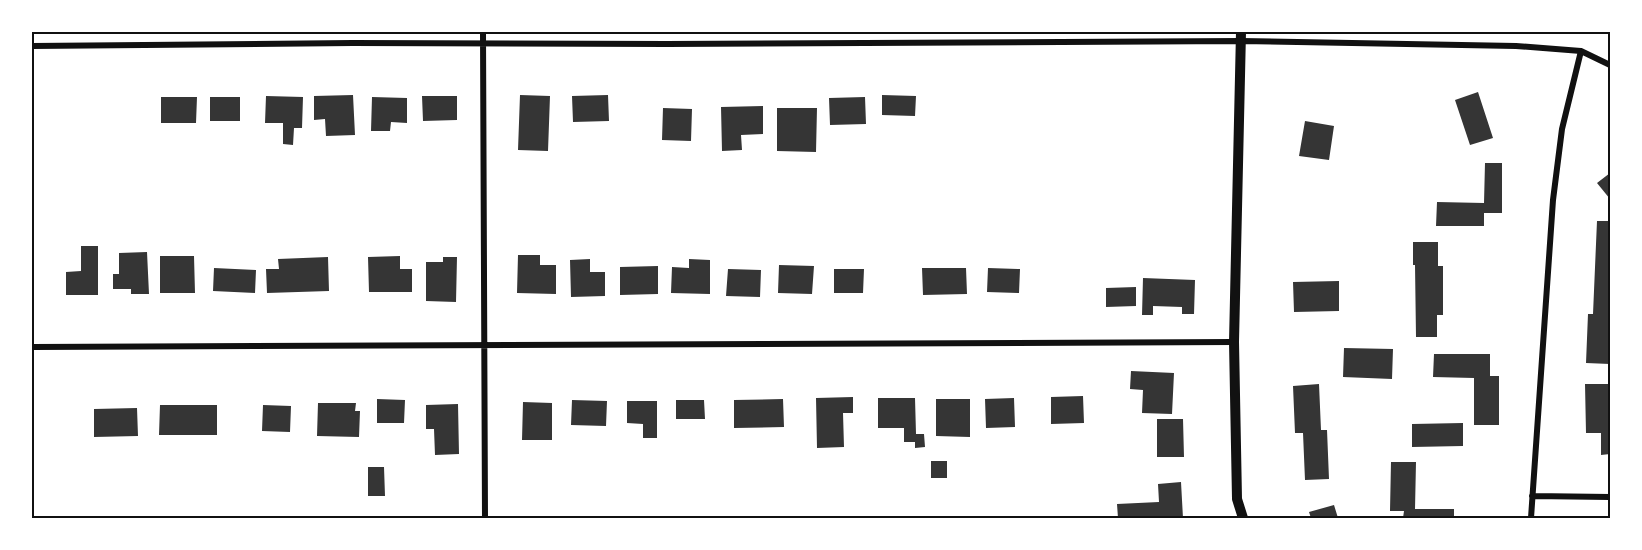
<svg xmlns="http://www.w3.org/2000/svg" width="1642" height="550" font-family="'Fira Sans Condensed',sans-serif">
<style>
.building{fill:#353535}
.lines{fill:none;stroke-linecap:round;stroke-linejoin:round}
.minor{stroke:#111;stroke-width:6}
.tertiary{stroke:#111;stroke-width:10}
.neatline{fill:none;stroke:#111;stroke-width:2}
</style>
<rect width="100%" height="100%" fill="#fff"/>
<path class="building" d="M1478,92L1493,138L1470,145L1455,100Z
M353,95L355,135L326,136L325,119L314,120V96Z
M520,95L550,96L548,151L518,150Z
M608,95L609,121L573,122L572,96Z
M882,95L916,96L915,116L882,115Z
M266,96L303,97L302,128H294L293,145L283,144V123H265Z
M422,96H457V120L423,121Z
M161,97H197L196,123H161Z
M210,97H240V121H210Z
M372,97L407,98V123L391,122L390,131H371Z
M865,97L866,124L830,125L829,98Z
M763,106V134L741,135L742,150L722,151L721,107Z
M663,108L692,109L691,141L662,140Z
M777,108H817L816,152L777,151Z
M1305,121L1334,126L1329,160L1299,156Z
M1485,163H1502V213H1484V226H1436L1437,202L1484,203Z
M1610,173V199L1597,183Z
M1597,221H1610V364L1586,363L1588,314H1593Z
M1413,242H1438V266H1443V315H1437V337H1416L1415,265H1413Z
M81,246H98V295H66V272L81,271Z
M147,252L149,294H131V289H113V274H119V253Z
M518,255H540V265H556V294L517,293Z
M160,256H194L195,293H160Z
M400,256V269H412V292H369L368,257Z
M328,257L329,291L267,293L266,269H279L278,259Z
M443,257H457L456,302L426,301V262H443Z
M590,259V272H605V296L571,297L570,260Z
M689,259L710,260V294L671,293L672,267L689,268Z
M779,265L814,266L812,294L778,293Z
M658,266V294L620,295V267Z
M214,268L256,270L255,293L213,291Z
M922,268H966L967,294L923,295Z
M988,268L1020,269L1019,293L987,292Z
M728,269L761,270L760,297L726,296Z
M834,269H864L863,293H834Z
M1143,278L1195,280L1194,314H1182V307L1153,306V315H1142Z
M1339,281V311L1294,312L1293,282Z
M1136,287V306L1106,307V288Z
M1344,348L1393,349L1392,379L1343,377Z
M1434,354H1490V376H1499V425H1474V378L1433,377Z
M1131,371L1174,373L1172,414L1142,413L1143,390L1130,389Z
M1319,384L1321,430H1327L1329,479L1305,480L1303,433H1295L1293,386Z
M1585,384H1610V454L1601,455V433H1586Z
M1083,396L1084,423L1051,424V397Z
M853,397V413H843L844,447L817,448L816,398Z
M878,398H915L916,434H924L925,447L915,448V442H904V428H878Z
M1014,398L1015,427L986,428L985,399Z
M377,399L405,400L404,423H377Z
M783,399L784,427L734,428V400Z
M936,399H970V437L936,436Z
M572,400L607,401L606,426L571,425Z
M676,400H704L705,419H676Z
M627,401H657V438H643V424L627,423Z
M523,402L552,403V440H522Z
M318,403H356L355,411H360L359,437L317,436Z
M458,404L459,454L435,455L434,429H426V405Z
M160,405H217V435H159Z
M263,405L291,406L290,432L262,431Z
M137,408L138,436L94,437V409Z
M1157,419H1183L1184,457H1157Z
M1463,423V446L1412,447V424Z
M931,461H947V478H931Z
M1391,462H1416L1415,509H1454V518H1403L1404,511H1390Z
M368,467H384L385,496H368Z
M1181,482L1183,518H1118L1117,504L1159,502L1158,484Z
M1334,505L1338,518H1311L1309,512Z"/>
<g class="lines">
<path class="minor" d="M483,32L485,518
M32,46L353,43L667,44L1241,41L1516,46L1581,51L1610,65
M32,347L1234,342
M1532,496L1610,497
M1531,518L1553,200L1562,129L1581,51"/>
<path class="tertiary" d="M1241,32L1234,342L1237,499L1243,518"/>
</g>
<rect width="1642" height="550" fill="none" stroke="#ffffff" stroke-width="66"/>
<rect x="33" y="33" width="1576" height="484" class="neatline"/>
</svg>
